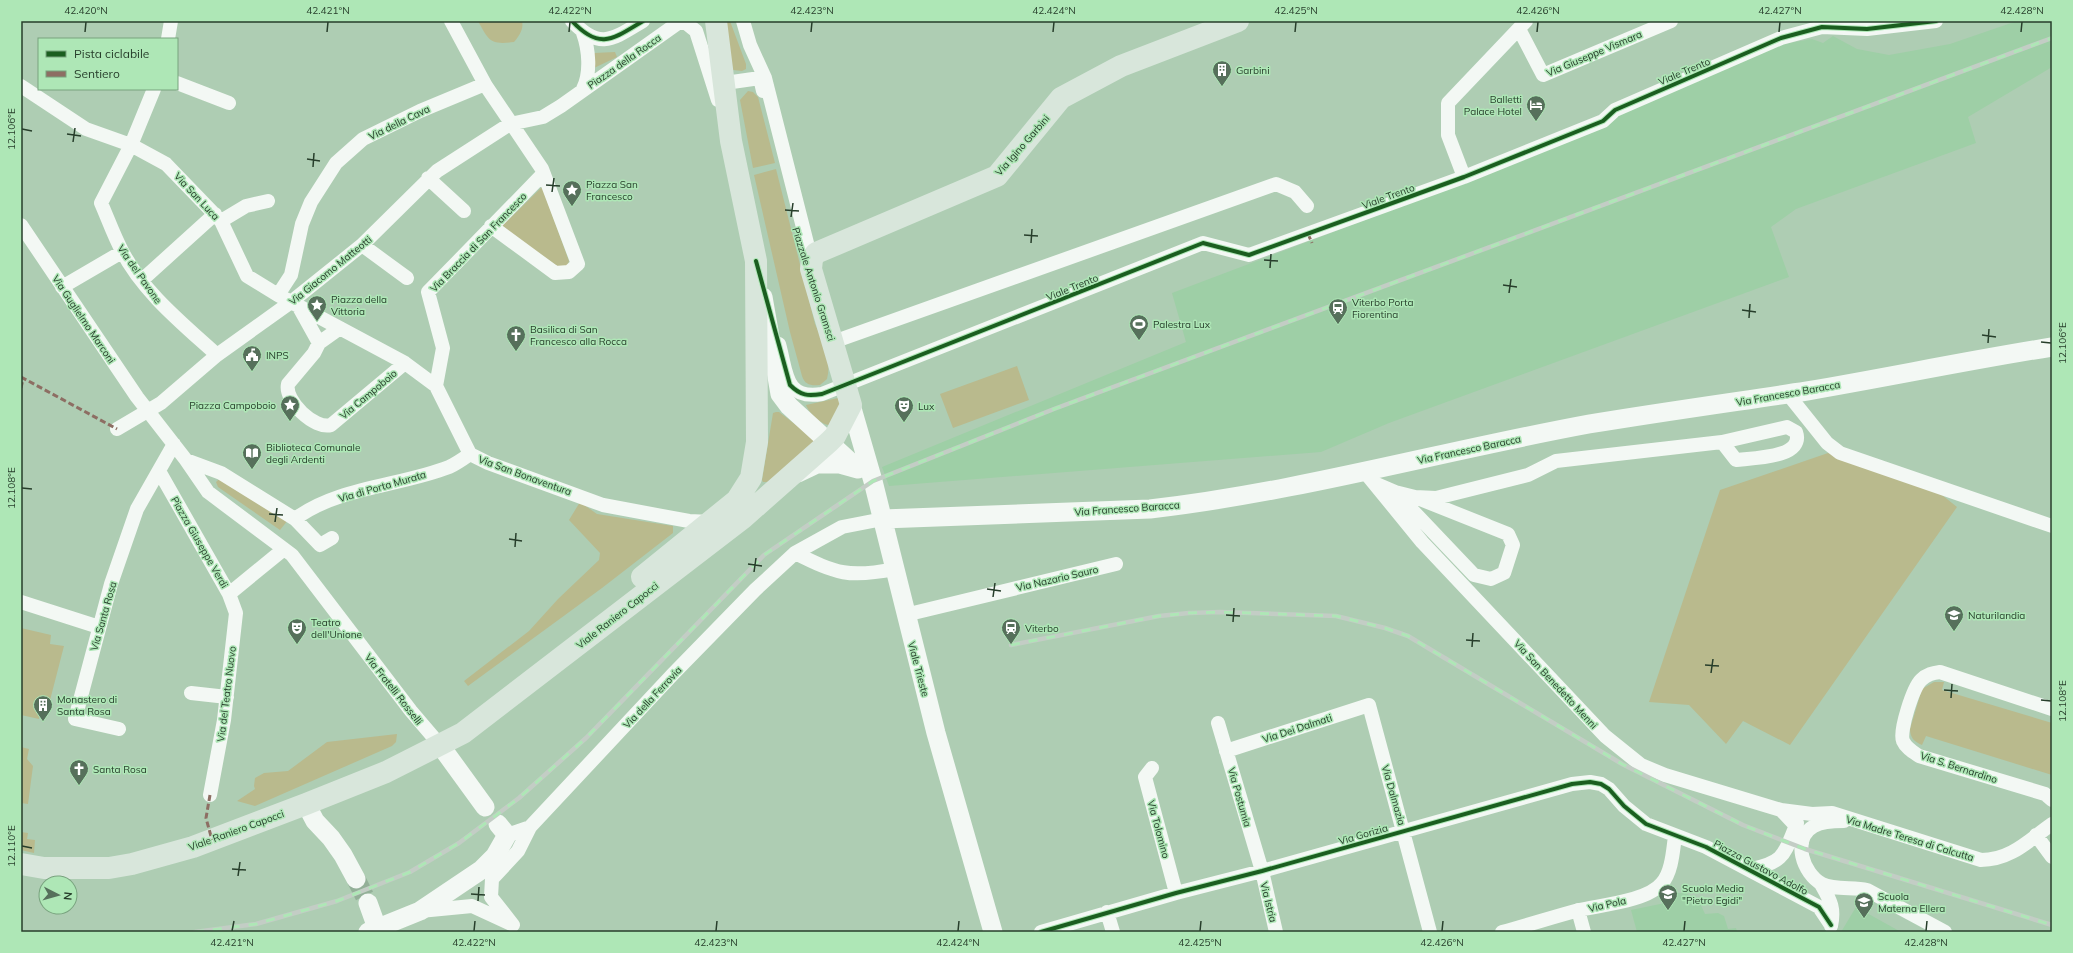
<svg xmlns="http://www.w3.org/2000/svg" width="2073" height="953" font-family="Mulish,sans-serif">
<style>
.built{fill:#9ecfa6}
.green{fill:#b9ba8d}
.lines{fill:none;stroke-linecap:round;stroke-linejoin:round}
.secondary-tunnel{stroke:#93b098;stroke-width:19;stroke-dasharray:19 10;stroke-linecap:butt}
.minor{stroke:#f3f8f4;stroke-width:14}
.secondary{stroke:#f3f8f4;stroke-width:19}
.primary{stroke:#d8e6db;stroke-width:22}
.rail-casing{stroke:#c3cdc5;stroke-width:4.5}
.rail{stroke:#aee7b6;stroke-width:3;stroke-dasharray:9;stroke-linecap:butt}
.quiet{stroke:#8d6e63;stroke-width:3;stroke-dasharray:6 3;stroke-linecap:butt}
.cycleway-casing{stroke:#aee7b6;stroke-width:6}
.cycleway{stroke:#1b5e20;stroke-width:4}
.ticks{fill:none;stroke:#273e2b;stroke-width:1.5}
.labels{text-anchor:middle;stroke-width:3;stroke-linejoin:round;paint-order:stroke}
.street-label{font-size:10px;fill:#273e2b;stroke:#aee7b6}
.poi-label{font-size:10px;fill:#273e2b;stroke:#aee7b6;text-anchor:start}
.neatline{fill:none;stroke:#273e2b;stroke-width:1.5}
.ticks-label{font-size:10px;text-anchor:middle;fill:#273e2b}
</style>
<rect width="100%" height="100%" fill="#aecdb3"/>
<path class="built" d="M2017,21H2052V67L1968,117L1976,143L1796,209L1771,227L1789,277L1389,423L1321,452L889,486L882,467L1186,342L1172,293L1434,194L1778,45L1812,39L1823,43L1833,36L1857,49L1889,55L1950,44Z
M1673,893H1686L1699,901L1705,914L1718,913L1724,916L1728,929L1736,928L1737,932H1637L1631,910L1665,903Z
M1856,907L1901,932H1841Z"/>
<path class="green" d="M478,21H522C524,29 519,36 514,42C490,45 489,41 478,21Z
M723,21H730L746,64V69L742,71L733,70Z
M615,52L617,57L615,58L594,68V53Z
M748,91L753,92L758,97L775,163L753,168L740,100Z
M776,169L815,324C823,341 832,360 827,379L820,385C811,386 805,385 802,376L790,332L754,175Z
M542,187L569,261L567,266H557L501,227Z
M1017,366L1029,400L953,428L940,394Z
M838,398L840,399L839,406L829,425C820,424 809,413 806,405Z
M776,412H779L816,440L817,445L767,482H763L762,480L773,413Z
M1828,453L1932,487L1957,507L1790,745L1743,721L1726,744L1689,705L1649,702L1720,490Z
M219,479L288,520L280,530L218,487L216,482Z
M580,502L597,514L673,526V533L602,588L468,686L464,681L529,631L558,599L599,560L600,553L569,520Z
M21,628L51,635L50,644L64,646L47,712L41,711L39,719L21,715Z
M1934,682H1944L1942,690L2052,723V775L1926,736L1922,745C1914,742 1910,737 1910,729L1922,689Z
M397,734L396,742L392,746L255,806L237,801L255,789L254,786L255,778L264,773L288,771L327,742Z
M21,747L29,749L27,759L33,766L28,804L21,803Z
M21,832L28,833L27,839L35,840L34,853L21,850Z"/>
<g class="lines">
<path class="secondary-tunnel" d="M356,879L368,903"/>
<path class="minor" d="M451,21L486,86L542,169L578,264L569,272L555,273L491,226
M572,21C600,51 613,39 643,21
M743,21L750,45L765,78L808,247L816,253
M1519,29L1543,75L1671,21
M583,33C589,50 591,73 583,89
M168,39L171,21
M177,83L229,103
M725,83L760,78L763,91
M485,84L420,111L363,139L336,163L311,202L302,224L291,275L278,295L405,363L436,386L470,454L488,463L603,505L689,521L711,522
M21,86L86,129L131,145L166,164L221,221L247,276L278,295
M154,89L131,145L101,203C108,219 114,236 122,251C143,292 183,324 217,355
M1464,177L1448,135V103L1526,21
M428,178L464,211
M221,221L246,206L268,201
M21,225L137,397L186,460L208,492L292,555L411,711L440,745
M362,245L407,278
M142,280L215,214
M62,287L122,252
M299,307L319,343
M340,328L319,343L314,353L288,384C284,401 315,430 331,425L405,363
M833,342L1276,184L1295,192L1307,206
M779,344C787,372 784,400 822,394L1203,243L1249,255L1464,177L1603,121L1615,110L1781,38L1822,27L1867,29L1936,21
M436,386L443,348L428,292L543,174
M1787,393L1827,443L1840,453L2052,526
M117,429L161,403L217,355L291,302L362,245L437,171L510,124L543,117L561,106L678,23H686L696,31L718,100
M186,460L221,473L295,519L320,545L332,538
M159,471L229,594L284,549
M1364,471L1422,542L1605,736L1641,765L1665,775L1781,810L1796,826L1802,843
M1374,483L1395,492L1415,497L1508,534L1513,545L1504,573L1491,579L1474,575L1395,492
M1415,497L1436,498L1528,475L1556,461L1722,442L1736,460C1753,458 1805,458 1796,432L1787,427L1722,442
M295,519C337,487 401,486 449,467C456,464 463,459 470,454
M795,553C837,574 849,578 895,569
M21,602L99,627
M905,615L1116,564
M191,693L227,697
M2052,709L1940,672C1933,673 1927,674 1921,680C1913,688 1899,731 1903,741C1906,748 1913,752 1919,756L2045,794L2052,800
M1218,723L1262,871L1276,932
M119,729L75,719L111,584L137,509L174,444
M1226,751L1369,705L1430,932
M1152,768L1145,777L1176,893
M210,795L224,720L236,613L229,594
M1781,810L1812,814L1832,813L1981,860C2011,860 2029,840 2052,824
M1844,821C1834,821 1822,821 1814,826C1791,839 1803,874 1822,884C1833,890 1854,887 1867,890L1945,932
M507,835L530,827L673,674L755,590L795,553L842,527L883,519
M2036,835L2052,857
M1751,869C1786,862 1784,853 1797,823
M1821,884C1830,900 1835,907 1831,926
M1578,910L1584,932
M420,911L472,906L511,924
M1107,912L1113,932
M513,925L491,897L492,879L518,851L530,827
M1041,932L1176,893L1262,871L1572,784L1590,782L1601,784L1609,789L1624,806L1646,824L1706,847L1819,907L1831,925
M1502,932C1528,925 1553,917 1579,910C1601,905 1648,901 1662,883C1672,872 1673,850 1675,836"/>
<path class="secondary" d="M763,297L780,394L789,406L857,468
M851,405L873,481L936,733L993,932
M798,473L817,464H840L858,469
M883,519L1150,509C1298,492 1442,451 1589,424C1661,412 1734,402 1807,391C1889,377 1970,360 2052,347
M440,745L485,807
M306,804L315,821L331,838L343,855L356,879
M368,903L377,928
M368,932L420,911L481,870L495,856L507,835L498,824"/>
<path class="primary" d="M642,577L737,500L751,478L757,442L756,261L731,141L716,21
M21,864L44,868H109L132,864L193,847L306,804L386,772L463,733L743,518L829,442L835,436L851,405L811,269L812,259L816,253L997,176L1061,98L1121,66L1238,21"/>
<defs>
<path id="rail" d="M1011,645L1159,616L1189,613L1220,612L1336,616L1385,628L1408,636L1438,654L1622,764L1743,825L1805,849L2052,925
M195,932L256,924L337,901L410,872L459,843L519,798L586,738L764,555L873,481L1054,409L2052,38"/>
</defs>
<use href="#rail" class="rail-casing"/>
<use href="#rail" class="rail"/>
<path class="quiet" d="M1308,234L1312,243
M21,377L117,429
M21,388L23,379
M210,795L206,818L212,840"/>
<defs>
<path id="cycleway" d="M572,21C600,51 613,39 643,21
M756,261L790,385C801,396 808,396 822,394L1203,243L1249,255L1464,177L1603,121L1615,110L1781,38L1822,27L1867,29L1936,21
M1041,932L1176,893L1262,871L1572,784L1590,782L1601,784L1609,789L1624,806L1646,824L1706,847L1819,907L1831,925"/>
</defs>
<use href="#cycleway" class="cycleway-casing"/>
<use href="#cycleway" class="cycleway"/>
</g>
<path class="ticks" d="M85,32L86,22M327,32L328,22M569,32L570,22M811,32L812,22M1053,32L1054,22M1295,32L1296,22M1537,32L1538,22M1779,32L1780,22M2021,32L2022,22M22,129L32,131M67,134L81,136M73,142L75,128M307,159L320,161M313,167L314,153M546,185L560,186M552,192L554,178M785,210L799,211M791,217L793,203M1024,235L1038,236M1031,243L1032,229M1264,260L1278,261M1270,268L1271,254M1503,285L1517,287M1509,293L1511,279M1742,310L1756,312M1749,318L1750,304M1982,335L1996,337M2041,342L2051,343M1988,343L1989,329M22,488L32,489M269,514L283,515M275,522L277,508M509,539L522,541M515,547L516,533M748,564L762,566M754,572L756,558M987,589L1001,591M993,597L995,583M1226,615L1240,616M1233,622L1234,608M1466,640L1480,641M1472,647L1473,633M1705,665L1719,666M1711,673L1713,659M1944,690L1958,691M1951,698L1952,684M2041,700L2051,701M22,846L32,848M232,869L246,870M238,876L240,862M471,894L485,895M478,901L479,887M232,931L234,921M474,931L475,921M716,931L717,921M958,931L959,921M1200,931L1201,921M1442,931L1443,921M1684,931L1685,921M1926,931L1927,921"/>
<defs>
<symbol id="building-pin" viewBox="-11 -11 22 30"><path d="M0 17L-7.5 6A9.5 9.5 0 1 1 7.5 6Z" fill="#56705b" stroke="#aee7b6"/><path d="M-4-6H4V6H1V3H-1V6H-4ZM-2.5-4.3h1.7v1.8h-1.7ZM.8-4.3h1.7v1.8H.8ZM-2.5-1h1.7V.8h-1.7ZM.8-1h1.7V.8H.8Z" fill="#fff"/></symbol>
<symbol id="hotel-pin" viewBox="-11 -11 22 30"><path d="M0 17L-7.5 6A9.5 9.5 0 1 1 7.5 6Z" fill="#56705b" stroke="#aee7b6"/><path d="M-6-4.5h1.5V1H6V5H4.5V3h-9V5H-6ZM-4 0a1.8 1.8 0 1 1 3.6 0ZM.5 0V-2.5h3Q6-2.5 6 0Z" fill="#fff"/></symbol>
<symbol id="sight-pin" viewBox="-11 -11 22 30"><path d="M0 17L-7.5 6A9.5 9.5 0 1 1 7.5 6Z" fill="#56705b" stroke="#aee7b6"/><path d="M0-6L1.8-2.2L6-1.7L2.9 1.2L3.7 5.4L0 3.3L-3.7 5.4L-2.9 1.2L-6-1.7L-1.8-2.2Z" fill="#fff"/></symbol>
<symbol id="station-pin" viewBox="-11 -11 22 30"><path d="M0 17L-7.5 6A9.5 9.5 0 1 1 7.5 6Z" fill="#56705b" stroke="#aee7b6"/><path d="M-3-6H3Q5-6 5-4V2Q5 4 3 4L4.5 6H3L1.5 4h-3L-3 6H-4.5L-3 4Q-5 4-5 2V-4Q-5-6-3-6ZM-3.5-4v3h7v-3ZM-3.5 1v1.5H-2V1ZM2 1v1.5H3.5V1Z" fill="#fff"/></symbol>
<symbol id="stadium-pin" viewBox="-11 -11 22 30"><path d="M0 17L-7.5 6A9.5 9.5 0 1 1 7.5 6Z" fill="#56705b" stroke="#aee7b6"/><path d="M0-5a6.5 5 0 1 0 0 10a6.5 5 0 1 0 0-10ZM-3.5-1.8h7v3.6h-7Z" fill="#fff"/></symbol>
<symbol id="church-pin" viewBox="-11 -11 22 30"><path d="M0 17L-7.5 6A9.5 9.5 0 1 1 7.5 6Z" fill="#56705b" stroke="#aee7b6"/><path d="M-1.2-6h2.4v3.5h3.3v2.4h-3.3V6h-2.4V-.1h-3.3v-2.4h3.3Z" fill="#fff"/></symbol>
<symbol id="civic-pin" viewBox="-11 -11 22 30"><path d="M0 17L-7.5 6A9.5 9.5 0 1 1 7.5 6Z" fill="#56705b" stroke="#aee7b6"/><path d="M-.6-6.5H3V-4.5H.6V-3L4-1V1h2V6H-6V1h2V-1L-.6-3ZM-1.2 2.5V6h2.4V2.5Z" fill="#fff"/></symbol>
<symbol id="theatre-pin" viewBox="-11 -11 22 30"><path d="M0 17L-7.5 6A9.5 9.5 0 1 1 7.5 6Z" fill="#56705b" stroke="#aee7b6"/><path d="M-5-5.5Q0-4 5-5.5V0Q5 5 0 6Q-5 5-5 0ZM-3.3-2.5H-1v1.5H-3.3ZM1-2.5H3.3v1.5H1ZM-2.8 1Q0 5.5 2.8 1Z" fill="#fff"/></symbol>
<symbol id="library-pin" viewBox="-11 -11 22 30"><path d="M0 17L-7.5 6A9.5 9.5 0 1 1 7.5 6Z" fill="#56705b" stroke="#aee7b6"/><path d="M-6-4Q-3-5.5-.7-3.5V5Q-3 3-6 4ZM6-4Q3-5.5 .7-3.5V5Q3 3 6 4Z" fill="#fff"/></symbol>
<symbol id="school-pin" viewBox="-11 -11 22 30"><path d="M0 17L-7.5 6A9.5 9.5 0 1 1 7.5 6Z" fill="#56705b" stroke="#aee7b6"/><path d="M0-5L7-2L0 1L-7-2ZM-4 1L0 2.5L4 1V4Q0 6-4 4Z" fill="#fff"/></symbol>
</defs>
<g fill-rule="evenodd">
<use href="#building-pin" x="1211" y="59" width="22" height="30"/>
<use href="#hotel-pin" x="1525" y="94" width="22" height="30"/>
<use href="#sight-pin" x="561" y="179" width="22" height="30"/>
<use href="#sight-pin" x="306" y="294" width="22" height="30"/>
<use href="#station-pin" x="1327" y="297" width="22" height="30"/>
<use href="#stadium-pin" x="1128" y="313" width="22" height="30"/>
<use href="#church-pin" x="505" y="324" width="22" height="30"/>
<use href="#civic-pin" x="241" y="344" width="22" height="30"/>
<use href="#sight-pin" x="279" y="394" width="22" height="30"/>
<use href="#theatre-pin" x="893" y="395" width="22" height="30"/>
<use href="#library-pin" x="241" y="442" width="22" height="30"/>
<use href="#school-pin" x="1943" y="604" width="22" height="30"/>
<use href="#theatre-pin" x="286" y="617" width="22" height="30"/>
<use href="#station-pin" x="1000" y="617" width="22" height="30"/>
<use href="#building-pin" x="32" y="694" width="22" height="30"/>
<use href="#church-pin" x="68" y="758" width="22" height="30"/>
<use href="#school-pin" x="1657" y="883" width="22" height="30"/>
<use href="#school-pin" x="1853" y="891" width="22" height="30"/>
</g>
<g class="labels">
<g class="street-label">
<text transform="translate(1594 53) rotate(-23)" y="4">Via Giuseppe Vismara</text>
<text transform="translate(624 61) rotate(-35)" y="4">Piazza della Rocca</text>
<text transform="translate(1684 71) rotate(-23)" y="4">Viale Trento</text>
<text transform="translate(399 122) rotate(-26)" y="4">Via della Cava</text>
<text transform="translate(1022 145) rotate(-49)" y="4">Via Igino Garbini</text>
<text transform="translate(197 196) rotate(47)" y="4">Via San Luca</text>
<text transform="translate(1388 196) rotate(-20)" y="4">Viale Trento</text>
<text transform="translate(478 242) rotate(-46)" y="4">Via Braccia di San Francesco</text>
<text transform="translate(330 270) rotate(-39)" y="4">Via Giacomo Matteotti</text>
<text transform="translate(140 274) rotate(55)" y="4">Via del Pavone</text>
<text transform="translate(814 284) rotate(72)" y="4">Piazzale Antonio Gramsci</text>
<text transform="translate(1072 287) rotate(-22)" y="4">Viale Trento</text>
<text transform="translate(84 319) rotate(56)" y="4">Via Guglielmo Marconi</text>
<text transform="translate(1788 393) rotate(-10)" y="4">Via Francesco Baracca</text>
<text transform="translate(368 394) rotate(-40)" y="4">Via Campoboio</text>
<text transform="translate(1469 449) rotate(-12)" y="4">Via Francesco Baracca</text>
<text transform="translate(525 475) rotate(20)" y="4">Via San Bonaventura</text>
<text transform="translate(382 486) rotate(-16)" y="4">Via di Porta Murata</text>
<text transform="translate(1127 508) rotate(-4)" y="4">Via Francesco Baracca</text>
<text transform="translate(200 542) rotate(60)" y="4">Piazza Giuseppe Verdi</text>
<text transform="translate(1057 578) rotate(-13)" y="4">Via Nazario Sauro</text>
<text transform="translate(617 615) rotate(-38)" y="4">Viale Raniero Capocci</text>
<text transform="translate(103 616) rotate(-74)" y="4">Via Santa Rosa</text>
<text transform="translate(919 669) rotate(75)" y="4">Viale Trieste</text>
<text transform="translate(1556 684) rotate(47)" y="4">Via San Benedetto Menni</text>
<text transform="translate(394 689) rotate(52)" y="4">Via Fratelli Rosselli</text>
<text transform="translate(226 694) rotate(-83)" y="4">Via del Teatro Nuovo</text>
<text transform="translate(652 697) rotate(-47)" y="4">Via della Ferrovia</text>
<text transform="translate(1297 728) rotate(-18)" y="4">Via Dei Dalmati</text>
<text transform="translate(1959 767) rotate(18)" y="4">Via S. Bernardino</text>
<text transform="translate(1394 795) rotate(74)" y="4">Via Dalmazia</text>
<text transform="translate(1240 797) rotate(74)" y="4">Via Postumia</text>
<text transform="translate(1159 829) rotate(75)" y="4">Via Tolomino</text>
<text transform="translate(236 830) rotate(-20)" y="4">Viale Raniero Capocci</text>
<text transform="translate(1363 834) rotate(-16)" y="4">Via Gorizia</text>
<text transform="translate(1910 838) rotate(17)" y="4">Via Madre Teresa di Calcutta</text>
<text transform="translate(1761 867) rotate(28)" y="4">Piazza Gustavo Adolfo</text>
<text transform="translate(1269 902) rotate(76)" y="4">Via Istria</text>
<text transform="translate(1607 904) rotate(-13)" y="4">Via Pola</text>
</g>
<g class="poi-label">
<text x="1236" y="74">Garbini</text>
<text x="1522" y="103" text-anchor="end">Balletti<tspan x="1522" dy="12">Palace Hotel</tspan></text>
<text x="586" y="188">Piazza San<tspan x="586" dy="12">Francesco</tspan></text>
<text x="331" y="303">Piazza della<tspan x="331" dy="12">Vittoria</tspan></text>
<text x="1352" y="306">Viterbo Porta<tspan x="1352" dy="12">Fiorentina</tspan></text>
<text x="1153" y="328">Palestra Lux</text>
<text x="530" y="333">Basilica di San<tspan x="530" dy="12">Francesco alla Rocca</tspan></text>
<text x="266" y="359">INPS</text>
<text x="276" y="409" text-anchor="end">Piazza Campoboio</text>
<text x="918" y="410">Lux</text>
<text x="266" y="451">Biblioteca Comunale<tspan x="266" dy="12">degli Ardenti</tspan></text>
<text x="1968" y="619">Naturilandia</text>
<text x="311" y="626">Teatro<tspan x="311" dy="12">dell'Unione</tspan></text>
<text x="1025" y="632">Viterbo</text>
<text x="57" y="703">Monastero di<tspan x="57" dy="12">Santa Rosa</tspan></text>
<text x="93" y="773">Santa Rosa</text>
<text x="1682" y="892">Scuola Media<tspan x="1682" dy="12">"Pietro Egidi"</tspan></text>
<text x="1878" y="900">Scuola<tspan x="1878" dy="12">Materna Ellera</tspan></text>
</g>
</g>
<rect width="2073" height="953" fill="none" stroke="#aee7b6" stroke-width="44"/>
<rect x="38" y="38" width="140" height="52" fill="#aee7b6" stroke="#78a37e"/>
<rect x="46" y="51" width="20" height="6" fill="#1b5e20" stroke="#78a37e"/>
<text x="74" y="58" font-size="12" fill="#273e2b">Pista ciclabile</text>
<rect x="46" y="71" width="20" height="6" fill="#8d6e63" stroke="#78a37e"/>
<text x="74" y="78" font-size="12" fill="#273e2b">Sentiero</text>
<g transform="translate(58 895) rotate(96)"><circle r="19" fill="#aee7b6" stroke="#78a37e"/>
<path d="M0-3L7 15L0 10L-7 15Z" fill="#56705b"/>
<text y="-6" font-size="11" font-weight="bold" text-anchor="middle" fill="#273e2b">N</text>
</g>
<rect x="22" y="22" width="2029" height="909" class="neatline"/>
<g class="ticks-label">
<text x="86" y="14">42.420°N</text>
<text x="328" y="14">42.421°N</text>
<text x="570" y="14">42.422°N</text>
<text x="812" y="14">42.423°N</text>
<text x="1054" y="14">42.424°N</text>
<text x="1296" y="14">42.425°N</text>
<text x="1538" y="14">42.426°N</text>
<text x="1780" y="14">42.427°N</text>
<text x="2022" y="14">42.428°N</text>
<text transform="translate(11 129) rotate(-90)" y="4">12.106°E</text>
<text transform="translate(2062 343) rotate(-90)" y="4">12.106°E</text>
<text transform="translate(11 488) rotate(-90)" y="4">12.108°E</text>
<text transform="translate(2062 701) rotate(-90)" y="4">12.108°E</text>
<text transform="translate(11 846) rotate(-90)" y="4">12.110°E</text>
<text x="232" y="946">42.421°N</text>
<text x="474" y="946">42.422°N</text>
<text x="716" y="946">42.423°N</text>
<text x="958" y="946">42.424°N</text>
<text x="1200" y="946">42.425°N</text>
<text x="1442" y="946">42.426°N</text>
<text x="1684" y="946">42.427°N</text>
<text x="1926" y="946">42.428°N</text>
</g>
</svg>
